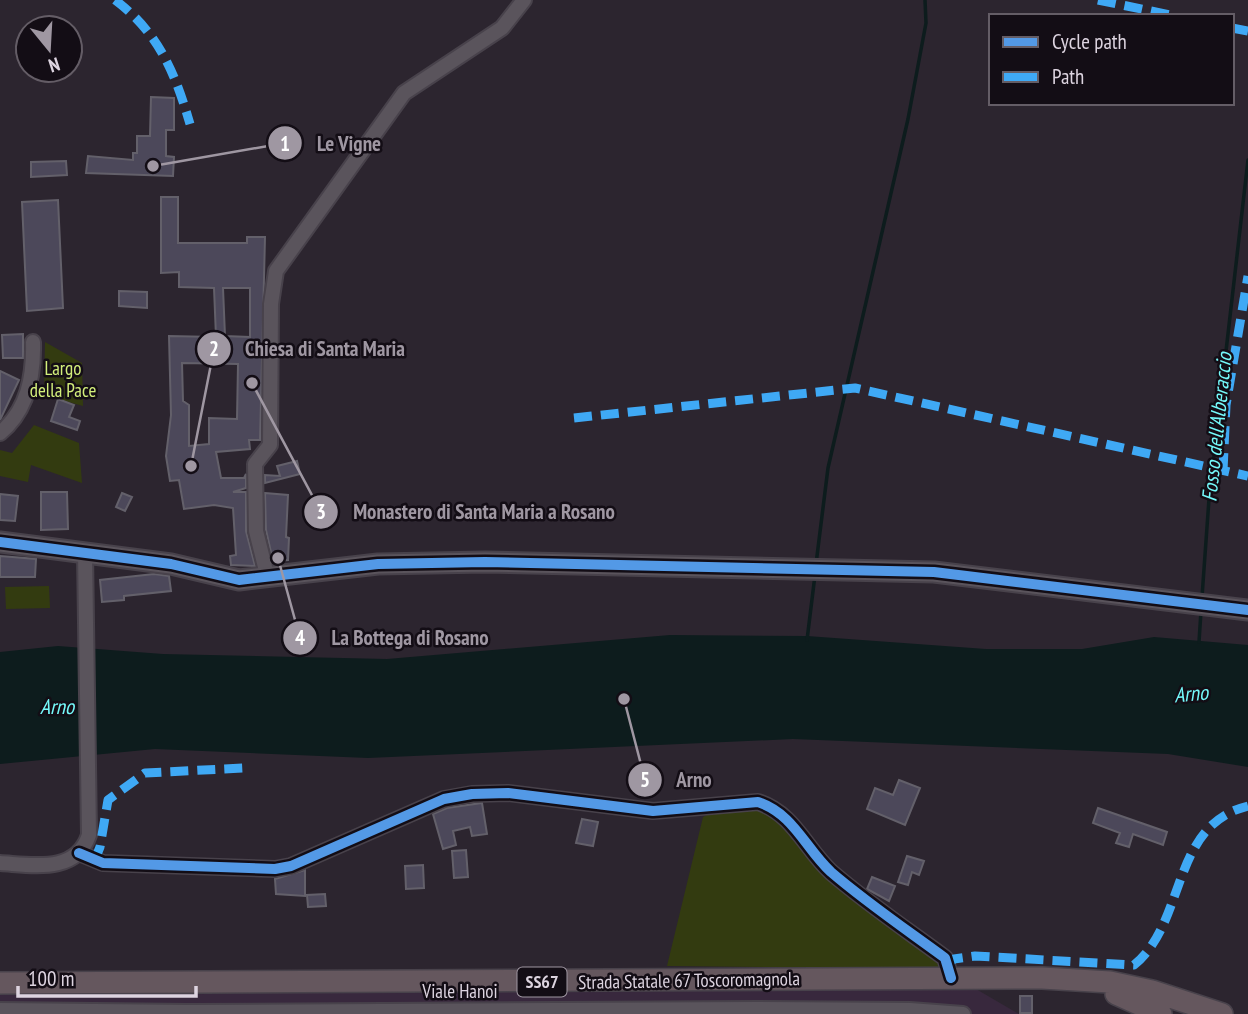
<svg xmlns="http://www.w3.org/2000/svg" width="1248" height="1014" font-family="'PT Sans Narrow',sans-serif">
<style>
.built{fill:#38283d}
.green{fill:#333b10}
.water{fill:#0d1c1d}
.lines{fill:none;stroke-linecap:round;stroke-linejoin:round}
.stream{stroke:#0d1c1d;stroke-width:3.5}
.building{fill:#4c485a;stroke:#63606a;stroke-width:2;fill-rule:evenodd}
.street-casing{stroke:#48424b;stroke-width:18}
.secondary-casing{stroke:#48424b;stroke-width:23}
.primary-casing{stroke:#48424b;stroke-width:24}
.street{stroke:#5a545c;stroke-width:14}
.secondary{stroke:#5a545c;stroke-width:19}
.primary{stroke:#65575e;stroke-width:21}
.quiet{stroke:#3fa9f5;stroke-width:9;stroke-dasharray:18 9;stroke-linecap:butt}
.cycleway-casing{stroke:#130d15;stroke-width:15}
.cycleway{stroke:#5399e6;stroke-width:10}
.labels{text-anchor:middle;stroke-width:5;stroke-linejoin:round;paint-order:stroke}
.shield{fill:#130d15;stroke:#a098a3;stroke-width:2}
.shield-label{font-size:18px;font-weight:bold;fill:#ddd4e0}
.park-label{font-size:19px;fill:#d3ef7b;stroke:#130d15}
.street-label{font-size:19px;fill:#ddd4e0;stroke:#130d15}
.water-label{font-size:21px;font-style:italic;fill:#75fafb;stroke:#130d15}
.leader{fill:none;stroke:#9f97a2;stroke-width:2.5}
.callout-dot{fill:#9f97a2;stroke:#130d15;stroke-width:2.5}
.mark-label{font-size:21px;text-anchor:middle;font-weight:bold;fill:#fff}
.callout-label{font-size:21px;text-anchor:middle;font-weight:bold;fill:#9f97a2;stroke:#130d15;stroke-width:5;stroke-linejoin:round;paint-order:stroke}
</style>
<rect width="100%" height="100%" fill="#2c252f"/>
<path class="built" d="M976,989L1019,1014H0V990Z"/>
<path class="green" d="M45,342L82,363L83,406L44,395Z
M34,425L79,443L82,483L31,465L28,482L0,476V450L12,453Z
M49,586L50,608L6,609L5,587Z
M763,809L784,822L939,959L941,969L667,966L703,817L717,810Z"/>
<path class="water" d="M670,635L807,636L986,649H1082L1154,637L1248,645V767L1168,754L793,739L368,758L155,749L0,764V652L58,646L163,654L387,659Z"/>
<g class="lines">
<path class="stream" d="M816,564L828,468L908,119L926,23L925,0
M1202,597L1209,499L1248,160
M807,640L815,575
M1199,642L1201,611"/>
</g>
<path class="building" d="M151,97L174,98V130H166V156L174,157L173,176L86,173L88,156L133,160V153H137V136H150Z
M66,161L67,175L31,177V162Z
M161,197H178V243H247V237H265L260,440H249L250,449L216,452L221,478H244L246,474V488L233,492H246V531L255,566L231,565L230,556L236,555L233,508L214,505L184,509L179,480L170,481L166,456L171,415L169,336L216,337L214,288L179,287V272L161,273ZM223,288H250V337L225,336ZM182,363L238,364L237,419L209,418V444L189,446V405L183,401Z
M58,200L63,308L27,311L22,202Z
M119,291L147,292V308L119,306Z
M23,334V358H3L2,335Z
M0,371L19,380L0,420Z
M58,399L74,405L69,417L80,421L77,430L51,421Z
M297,461L300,474L265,483V475L280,476L277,466Z
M41,492H67L68,529L41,530Z
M122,493L132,497L125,511L116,507Z
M265,493L288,495L286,537L289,538L288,560L273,561L266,530Z
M0,494L18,496L15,521L0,520Z
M0,556L36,559L35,577H0Z
M154,574L169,576L171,591L124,596V600L102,602L100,580Z
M899,780L920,788L905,825L867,809L875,788L893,795Z
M482,803L487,834L472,836L470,827L453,831L456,845L443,849L433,814L447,808Z
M1098,808L1167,832L1163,845L1133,834L1129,847L1116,843L1120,833L1093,823Z
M582,819L598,822L593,846L576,843Z
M466,850L468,877L454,878L452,851Z
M907,856L924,861L919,875L912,872L908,885L898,882Z
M423,865L424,888L406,889L405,866Z
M305,870V896L276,894L275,879Z
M872,877L895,886L889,901L867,889Z
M325,894L326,906L308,907L307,895Z
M1020,996H1032V1013H1020Z"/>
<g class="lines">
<defs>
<path id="street" d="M0,433C28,410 34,376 33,342
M267,575L256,531L255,464L270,445L271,304L276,271L404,93L502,28L524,0
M79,853L103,863L275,869L291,866L444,799L472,794L508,793L653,811L758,802C794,814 805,848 831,872C867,903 907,930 945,958L951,978
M0,863C33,865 76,874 89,835L85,552
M0,1010L189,1012L753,1009L910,1010L963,1014"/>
<path id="secondary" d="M0,542L171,564L239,580L378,564L485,562L934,572L1248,610"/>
<path id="primary" d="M0,983L1042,978L1110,982L1152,991L1222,1014
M1116,994L1161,1014"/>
</defs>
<use href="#street" class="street-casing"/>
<use href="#secondary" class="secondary-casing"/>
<use href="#primary" class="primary-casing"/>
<use href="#street" class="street"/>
<use href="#secondary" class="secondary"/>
<use href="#primary" class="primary"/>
<path class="quiet" d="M115,0C159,33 175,73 190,124
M1098,0L1175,16
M1232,28L1248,31
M574,418L855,388L1248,476
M1223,471L1226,405L1248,276
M94,862L100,847L108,800L145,773L243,768
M947,965L954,959L975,956L1134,965C1187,922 1170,825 1248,806"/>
<defs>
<path id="cycleway" d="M0,542L171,564L239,580L378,564L485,562L934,572L1248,610
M79,853L103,863L275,869L291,866L444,799L472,794L508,793L653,811L758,802C794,814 805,848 831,872C867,903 907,930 945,958L951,978"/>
</defs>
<use href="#cycleway" class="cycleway-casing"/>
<use href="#cycleway" class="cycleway"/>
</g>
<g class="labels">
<rect class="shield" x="517.5" y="967.5" width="49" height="29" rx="5"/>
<g class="shield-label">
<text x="542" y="988">SS67</text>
</g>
<g class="park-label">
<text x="63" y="375">Largo<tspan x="63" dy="22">della Pace</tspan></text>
</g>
<g class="street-label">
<text transform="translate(689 980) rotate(-1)" y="7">Strada Statale 67 Toscoromagnola</text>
<text x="460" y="998">Viale Hanoi</text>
</g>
<g class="water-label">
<text transform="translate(1217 427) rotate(-84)" y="7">Fosso dell'Alberaccio</text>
<text transform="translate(1191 694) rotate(-5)" y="7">Arno</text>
<text x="57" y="714">Arno</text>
</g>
</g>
<path class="leader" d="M153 166L285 143M191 466L214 349M252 383L321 512M278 558L300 638M624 699L645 780"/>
<g class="callout-dot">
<circle cx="153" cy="166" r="7"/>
<circle cx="191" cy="466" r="7"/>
<circle cx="252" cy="383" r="7"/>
<circle cx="278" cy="558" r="7"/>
<circle cx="624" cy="699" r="7"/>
<circle cx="285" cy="143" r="18"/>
<circle cx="214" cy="349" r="18"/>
<circle cx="321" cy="512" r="18"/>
<circle cx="300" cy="638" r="18"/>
<circle cx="645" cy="780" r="18"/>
</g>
<g class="mark-label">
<text x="285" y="151">1</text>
<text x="214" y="356">2</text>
<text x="321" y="519">3</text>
<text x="300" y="645">4</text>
<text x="645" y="787">5</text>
</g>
<g class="callout-label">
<text x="349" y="151">Le Vigne</text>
<text x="325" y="356">Chiesa di Santa Maria</text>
<text x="484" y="519">Monastero di Santa Maria a Rosano</text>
<text x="410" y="645">La Bottega di Rosano</text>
<text x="694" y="787">Arno</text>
</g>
<rect x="989" y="14" width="245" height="91" fill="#130d15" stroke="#645d66" stroke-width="2"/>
<rect x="1003" y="37" width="35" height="10" fill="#5399e6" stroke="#645d66" stroke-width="2"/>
<text x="1052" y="49" font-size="21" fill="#ddd4e0">Cycle path</text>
<rect x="1003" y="72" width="35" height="10" fill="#3fa9f5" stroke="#645d66" stroke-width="2"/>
<text x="1052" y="84" font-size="21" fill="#ddd4e0">Path</text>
<g transform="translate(49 49) rotate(162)"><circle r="33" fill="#130d15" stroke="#645d66" stroke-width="2"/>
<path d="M0-5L12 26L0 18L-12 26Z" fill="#9f97a2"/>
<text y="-10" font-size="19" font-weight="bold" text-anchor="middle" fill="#ddd4e0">N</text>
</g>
<path d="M18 986v10h178v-10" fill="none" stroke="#ddd4e0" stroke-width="3.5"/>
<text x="28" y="986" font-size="21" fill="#ddd4e0" stroke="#130d15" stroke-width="5" paint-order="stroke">100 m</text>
</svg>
